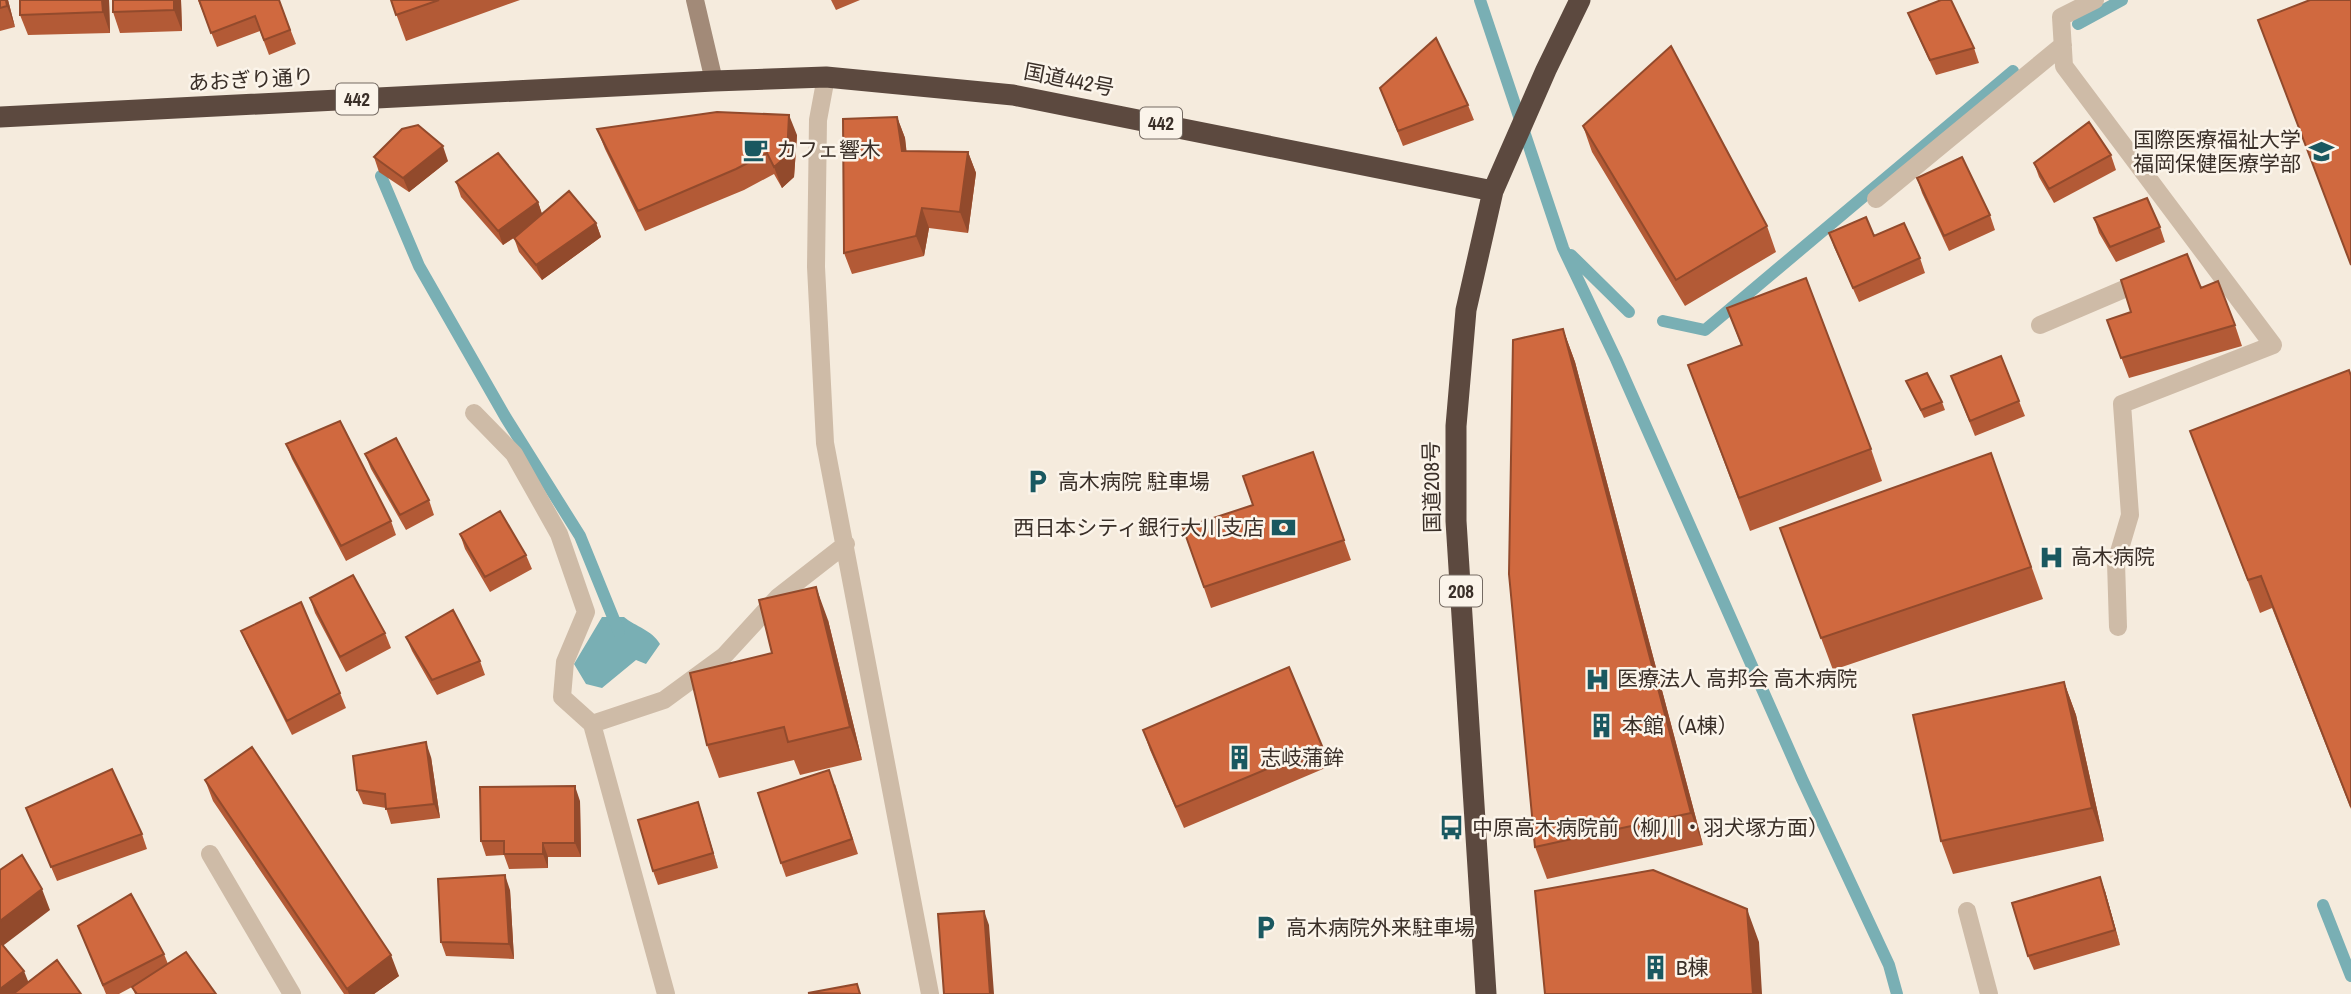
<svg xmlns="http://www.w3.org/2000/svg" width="2351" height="994" font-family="'Archivo Narrow','Noto Sans JP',sans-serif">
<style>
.water{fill:#79afb4}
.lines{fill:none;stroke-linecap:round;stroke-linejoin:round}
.stream{stroke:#79afb4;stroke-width:12}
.street{stroke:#cebba7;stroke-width:18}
.secondary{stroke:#a28a78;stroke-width:18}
.highway{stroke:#5c493f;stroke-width:21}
.wall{fill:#b35a36}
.shaded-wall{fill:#924a2c}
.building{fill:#d0693f;stroke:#924a2c;stroke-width:2}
.labels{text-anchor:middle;stroke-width:5;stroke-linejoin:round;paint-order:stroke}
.shield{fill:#fbf4ea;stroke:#746a62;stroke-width:2}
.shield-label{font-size:19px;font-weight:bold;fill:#3a2f28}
.street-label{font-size:21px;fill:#3a2f28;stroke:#fbf4ea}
.poi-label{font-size:21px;fill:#3a2f28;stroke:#fbf4ea;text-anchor:start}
</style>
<rect width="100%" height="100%" fill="#f5ebdd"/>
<path class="water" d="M602,617H624C636,627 652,630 660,644L646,664L636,660L602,688L586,684L574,664Z"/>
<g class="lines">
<path class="stream" d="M1480,0L1563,248L1616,359L1802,779L1889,965L1897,994
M2078,24L2122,0
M381,176L419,266L506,418L580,536L619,632
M1571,255L1629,312
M1663,321L1705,330L2013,71
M2323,905L2351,976"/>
<path class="street" d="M2095,0L2061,17L2064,66L2273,345L2122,404L2130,515L2116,562L2118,627
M826,77L818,120L816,267L825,443L930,994
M1876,199L2063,45
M2040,325L2143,281
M474,413L514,454L559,534L586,612L565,662L562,697L592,724
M210,854L292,994
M1967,911L1989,994
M666,994L592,724L664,700L724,656L778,597L846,544"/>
<path class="secondary" d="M695,0L714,81"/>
<path class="highway" d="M0,117L714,81L826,77L1013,95L1493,191
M1486,994L1456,521V426L1466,310L1493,191L1546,70L1580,0"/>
</g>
<path class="wall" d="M0,0H8L15,27L0,31Z
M20,0H109L110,33L28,35L20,15Z
M113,0H181L182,31L120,33L113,12Z
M198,0H279L296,44L269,55L260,31L217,47Z
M391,0H520L406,41Z
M831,0H860L836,10Z
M1908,13L1974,48L1979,63L1936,75L1914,27Z
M1380,88L1468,105L1474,120L1403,146Z
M897,117L905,138L906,151L968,152L976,173L968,233L929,228L924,256L852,274L844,253Z
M1583,126L1767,226L1776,252L1685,306L1592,152Z
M597,129L797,135L794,177L782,188L774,174L744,190L645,231L605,149Z
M2111,155L2116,170L2054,203L2039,177L2034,163Z
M374,157L448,161L409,192L379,172Z
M1917,178L1990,215L1995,230L1949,251L1922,193Z
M456,182L538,202L542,214L596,223L601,237L542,280L519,252L514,238L503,245L461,197Z
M2094,218L2160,227L2165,242L2116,262L2099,233Z
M1829,233L1874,236L1920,258L1925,273L1859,302L1834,247Z
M2201,288L2235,325L2242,346L2129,378L2107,320Z
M1727,308L1871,449L1882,481L1750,531L1688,365L1741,345Z
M1563,329L1575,362L1703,845L1547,879L1535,847Z
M1951,376L2019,401L2025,416L1975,436Z
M2351,376V809L2272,608L2260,613L2190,431Z
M1906,381L1942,402L1945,410L1924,418Z
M286,444L391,521L396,535L346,561L292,459Z
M1313,452L1351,560L1211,608L1183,528L1253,505Z
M1991,453L2043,599L1833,670L1780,528Z
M365,454L429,500L434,515L406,530L371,469Z
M460,534L526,555L532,569L490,592L465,549Z
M310,598L385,633L391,648L346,672L315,613Z
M828,620L862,760L800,775L794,760L719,778L707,745L772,653Z
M241,631L340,693L346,708L292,735L247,645Z
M406,637L480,661L485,675L437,695L412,651Z
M2064,682L2076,715L2104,841L1953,874L1941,841Z
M1143,730L1322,746L1330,766L1184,828L1150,750Z
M431,757L440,818L391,824L386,808L363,804L357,790Z
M205,780L399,976L374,994H344L213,801Z
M835,784L858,854L786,877L781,863Z
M580,801L581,857H548V868L509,869L504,855L486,856L481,841Z
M698,802L718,868L658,885L653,871Z
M26,808L142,834L147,849L57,881Z
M510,890L514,959L446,956L441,942Z
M2105,891L2120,945L2034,970L2028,956Z
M78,926L164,954L168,964L216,994H135L132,987L119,994H106Z"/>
<path class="shaded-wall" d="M6,0H8L15,27L7,6Z
M102,0H109L110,33L103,12Z
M174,0H181L182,31L174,10Z
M789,115L797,135L794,177L782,188L774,167Z
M897,117L905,138L909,171L902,151Z
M443,146L448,161L409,192L403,178Z
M968,152L976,173L968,233L960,212Z
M538,202L543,217L503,245L498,231Z
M922,208L929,228L924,256L916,236Z
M596,223L601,237L542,280L536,265Z
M1563,329L1575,362L1703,845L1691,813Z
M816,587L828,620L862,760L850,727Z
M2064,682L2076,715L2104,841L2092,808Z
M426,742L431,757L440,818L434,804Z
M575,786L580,801L581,857L575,843Z
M698,802L703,817L718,868L713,853Z
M543,843L548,857V868L543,854Z
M505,875L510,890L514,959L509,944Z
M2100,877L2105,891L2120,945L2115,930Z
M42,889L50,910L0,948V921Z
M1747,909L1759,942L1762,994H1753Z
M984,911L989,925L994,994H990Z
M391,955L399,976L374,994H349L347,989Z
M24,971L32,991L28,994H0V989Z"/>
<path class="building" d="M0,0H6L7,6L0,8Z
M20,0H102L103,12L20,15Z
M113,0H174V10L113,12Z
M199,0H279L290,30L264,40L255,16L211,33Z
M391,0H439L396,15Z
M1941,0H1951L1974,48L1930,60L1908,13Z
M2310,0H2351V265L2258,20Z
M1436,38L1468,105L1398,131L1380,88Z
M1671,46L1767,226L1676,280L1583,126Z
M717,112L789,115L787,156L774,167L767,153L736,169L638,211L597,129Z
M897,117L902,151L968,152L960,212L922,208L916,236L844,253L843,119Z
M2089,122L2111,155L2049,189L2034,163Z
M418,125L443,146L403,178L374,157L402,129Z
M498,153L538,202L498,231L456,182Z
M1962,157L1990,215L1944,236L1917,178Z
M569,191L596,223L536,265L514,238Z
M2147,198L2160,227L2110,247L2094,218Z
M1866,217L1874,236L1904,223L1920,258L1853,288L1829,233Z
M2187,254L2201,288L2218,281L2235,325L2121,358L2107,320L2131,312L2121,280Z
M1806,278L1871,449L1739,498L1688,365L1742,345L1727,308Z
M1563,329L1691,813L1535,847L1509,574L1513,340Z
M2001,356L2019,401L1970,421L1951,376Z
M2349,370L2351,376V807L2261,576L2248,580L2190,431Z
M1927,373L1942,402L1921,410L1906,381Z
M340,421L391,521L341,546L286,444Z
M396,438L429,500L400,515L365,454Z
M1313,452L1344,540L1204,587L1183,528L1253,505L1243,476Z
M1991,453L2031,567L1821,638L1780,528Z
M500,511L526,555L485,577L460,534Z
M353,575L385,633L340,657L310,598Z
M816,587L850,727L788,742L784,727L707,745L690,673L772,653L759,600Z
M301,602L340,693L287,721L241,631Z
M453,610L480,661L432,680L406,637Z
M1289,667L1322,746L1176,807L1143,730Z
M2064,682L2092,808L1941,841L1913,715Z
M426,742L434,804L386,809L385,794L357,790L353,756Z
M252,747L391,955L347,989L205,780Z
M112,769L142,834L51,867L26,808Z
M829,770L852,839L781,863L758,793Z
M575,786V843H543V854H504V841H481L480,787Z
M698,802L713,853L653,871L638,820Z
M22,855L42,889L0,921V870Z
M1653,870L1747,909L1753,994H1545L1535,891Z
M505,875L509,944L441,942L438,879Z
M2100,877L2115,930L2028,956L2012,903Z
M131,894L164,954L103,985L78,926Z
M984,911L990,994H944L938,914Z
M0,942L24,971L0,989Z
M186,952L216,994H137L132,987Z
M57,960L81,994H13Z
M857,984L860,994L808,993Z"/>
<defs>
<symbol id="cafe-bare" viewBox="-9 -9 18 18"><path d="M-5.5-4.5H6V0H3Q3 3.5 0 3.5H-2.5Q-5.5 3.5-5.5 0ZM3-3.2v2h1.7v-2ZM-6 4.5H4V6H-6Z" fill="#1a5860" stroke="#fbf4ea" stroke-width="2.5" paint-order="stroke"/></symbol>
<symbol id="university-bare" viewBox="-9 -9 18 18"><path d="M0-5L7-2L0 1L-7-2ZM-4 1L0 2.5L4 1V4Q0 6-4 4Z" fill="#1a5860" stroke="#fbf4ea" stroke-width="2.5" paint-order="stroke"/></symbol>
<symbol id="parking-bare" viewBox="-9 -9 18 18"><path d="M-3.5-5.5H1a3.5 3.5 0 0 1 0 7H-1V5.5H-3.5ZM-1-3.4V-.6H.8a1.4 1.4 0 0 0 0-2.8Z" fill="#1a5860" stroke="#fbf4ea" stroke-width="2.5" paint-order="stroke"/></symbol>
<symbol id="bank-bare" viewBox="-9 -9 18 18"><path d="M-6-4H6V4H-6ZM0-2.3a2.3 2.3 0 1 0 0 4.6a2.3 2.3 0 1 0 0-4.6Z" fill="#1a5860" stroke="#fbf4ea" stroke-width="2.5" paint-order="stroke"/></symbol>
<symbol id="hospital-bare" viewBox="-9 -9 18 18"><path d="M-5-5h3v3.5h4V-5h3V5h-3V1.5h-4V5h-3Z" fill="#1a5860" stroke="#fbf4ea" stroke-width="2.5" paint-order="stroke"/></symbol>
<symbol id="building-bare" viewBox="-9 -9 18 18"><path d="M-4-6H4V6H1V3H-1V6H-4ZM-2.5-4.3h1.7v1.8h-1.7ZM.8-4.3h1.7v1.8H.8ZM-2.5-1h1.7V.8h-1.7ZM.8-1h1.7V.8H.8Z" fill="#1a5860" stroke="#fbf4ea" stroke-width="2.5" paint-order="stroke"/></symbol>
<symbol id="bus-bare" viewBox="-9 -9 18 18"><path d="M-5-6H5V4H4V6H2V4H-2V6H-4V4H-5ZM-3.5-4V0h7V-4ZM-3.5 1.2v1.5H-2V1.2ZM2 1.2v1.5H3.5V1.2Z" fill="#1a5860" stroke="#fbf4ea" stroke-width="2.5" paint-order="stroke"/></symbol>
</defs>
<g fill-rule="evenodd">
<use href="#cafe-bare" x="738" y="132" width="35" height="35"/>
<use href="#university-bare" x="2304" y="134" width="35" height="35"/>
<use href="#parking-bare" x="1020" y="464" width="35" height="35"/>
<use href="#bank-bare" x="1266" y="510" width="35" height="35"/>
<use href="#hospital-bare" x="2034" y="540" width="35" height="35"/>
<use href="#hospital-bare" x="1580" y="662" width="35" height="35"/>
<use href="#building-bare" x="1584" y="708" width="35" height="35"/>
<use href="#building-bare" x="1222" y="740" width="35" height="35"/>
<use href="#bus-bare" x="1434" y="810" width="35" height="35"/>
<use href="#parking-bare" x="1248" y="910" width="35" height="35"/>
<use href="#building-bare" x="1638" y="950" width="35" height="35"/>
</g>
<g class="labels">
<g class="shield">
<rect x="336" y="83.5" width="42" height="31" rx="5"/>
<rect x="1140" y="107.5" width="42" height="31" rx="5"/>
<rect x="1440" y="575.5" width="42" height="31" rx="5"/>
</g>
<g class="shield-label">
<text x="357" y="106">442</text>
<text x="1161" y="130">442</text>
<text x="1461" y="598">208</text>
</g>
<g class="street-label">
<text transform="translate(251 80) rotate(-3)" y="7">あおぎり通り</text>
<text transform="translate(1069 80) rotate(11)" y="7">国道442号</text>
<text transform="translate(1432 487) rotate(-91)" y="7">国道208号</text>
</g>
<g class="poi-label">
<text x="2301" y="147" text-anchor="end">国際医療福祉大学<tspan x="2301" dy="24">福岡保健医療学部</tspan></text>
<text x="776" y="157">カフェ響木</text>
<text x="1058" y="489">高木病院 駐車場</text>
<text x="1264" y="535" text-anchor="end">西日本シティ銀行大川支店</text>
<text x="2071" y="564">高木病院</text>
<text x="1617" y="686">医療法人 高邦会 高木病院</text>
<text x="1622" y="733">本館（A棟）</text>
<text x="1260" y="765">志岐蒲鉾</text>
<text x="1472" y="835">中原高木病院前（柳川・羽犬塚方面）</text>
<text x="1286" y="935">高木病院外来駐車場</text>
<text x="1676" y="975">B棟</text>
</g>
</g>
</svg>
